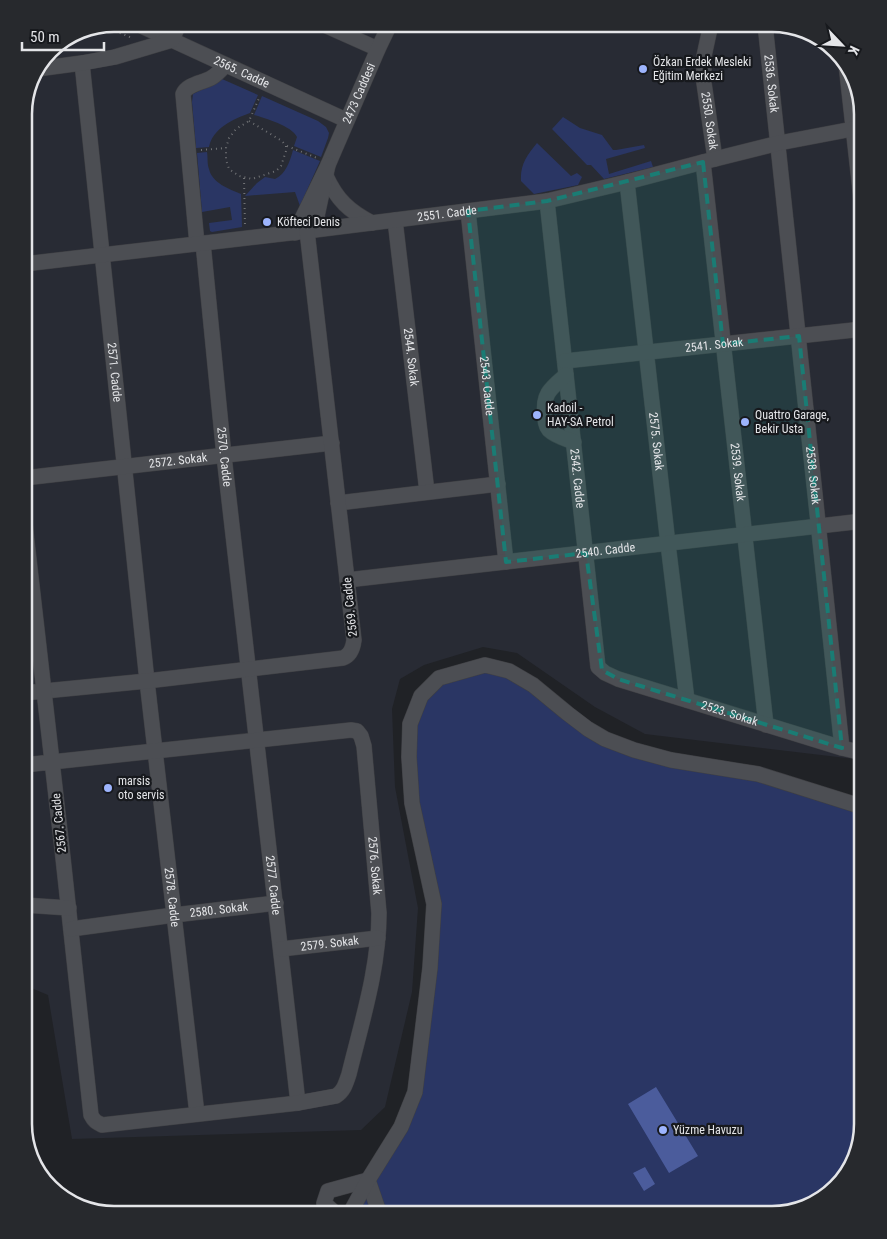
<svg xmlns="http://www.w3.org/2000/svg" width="887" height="1239" font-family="'Roboto Condensed',sans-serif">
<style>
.built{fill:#282b34}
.green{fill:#2a3664}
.water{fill:#4b5c9c}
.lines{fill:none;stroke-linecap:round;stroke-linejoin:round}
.minor-casing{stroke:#3e3f43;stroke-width:16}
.path{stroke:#707275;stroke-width:2;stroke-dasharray:1 4;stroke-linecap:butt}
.minor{stroke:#4c4e53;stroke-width:15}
.marked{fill:#1a7c74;fill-opacity:0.2;stroke:#1a7c74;stroke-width:4;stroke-dasharray:10 6;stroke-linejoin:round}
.poi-dot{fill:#9db4fd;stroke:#17191d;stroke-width:2}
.labels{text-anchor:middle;stroke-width:4.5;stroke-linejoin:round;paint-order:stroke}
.poi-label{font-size:12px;fill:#e4e5e8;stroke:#17191d;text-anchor:start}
.street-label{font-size:12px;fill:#e4e5e8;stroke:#17191d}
.rim{fill:none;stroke:#e4e5e8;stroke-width:2.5}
</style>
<rect width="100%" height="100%" fill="#202226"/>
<path class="built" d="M115,24H778L818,36L851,69L863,115V760L645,734L595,707L517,653L483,647L424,665L400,679L392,709L395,787L418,908L412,992L385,1107L361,1130L72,1139L48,995L24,985V108L33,74L55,47Z"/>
<path class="green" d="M222,79L258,95L250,113C233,119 213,128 209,147L196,148L192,102L193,94Z
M262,96L318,121L326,127L329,133L328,138L321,157L294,146L297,137C292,126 265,118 254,115Z
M563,117L580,128L602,135L613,150H616L644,145L645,148L606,159L609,174L651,161L653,167L604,179L591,165H587L552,129Z
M537,143L571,176L577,173L582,177L578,185L534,194L521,181C520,165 527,155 537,143Z
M293,150L320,161L300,206L295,192L245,196L257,183L265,177L275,179C286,174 290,161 293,150Z
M207,152C208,158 207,164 209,169C212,183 229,189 241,194L242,227L212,232L210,231L209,223L232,220L230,207L202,212L197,153Z
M485,665L509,671L605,739L863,807V1125L851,1170L818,1203L773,1215H349L415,1092L434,904L412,803L410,724L439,678Z"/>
<path class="water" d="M656,1087L698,1156L669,1173L628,1104Z
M645,1167L655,1184L644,1191L633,1173Z"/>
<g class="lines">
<defs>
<g id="minor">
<path id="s1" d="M137,24L346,120"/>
<path d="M322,24L378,49"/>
<path id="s2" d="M711,24L704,56V83L715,159"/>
<path id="s3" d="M765,24L842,748"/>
<path id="s4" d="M82,63L147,681L197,1114"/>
<path d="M846,64L863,217"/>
<path d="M37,69L82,63L115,57L172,40L179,24"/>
<path id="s5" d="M703,162L766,725"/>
<path id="s6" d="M328,165L378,49L390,24"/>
<path d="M326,176C337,200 349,211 372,223"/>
<path id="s7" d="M627,182L668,544L687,700"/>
<path id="s8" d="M547,201L598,667L605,673L618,679L842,748L863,753"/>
<path id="s9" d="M468,211L506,562"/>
<path id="s10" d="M395,220L427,492"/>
<path d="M295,233L328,165L314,230"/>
<path id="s11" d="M203,243L224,456L298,1103"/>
<path d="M197,244L183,94C187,84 202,83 211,78C217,75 221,69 226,65"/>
<path id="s12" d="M24,264L307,231L547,201L627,182L703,162L779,143L863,127"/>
<path id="s13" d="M565,361L863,329"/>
<path d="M566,375C551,388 542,394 545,415C545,420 545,425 549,430C555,436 566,439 574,442"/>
<path id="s14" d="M24,478L332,443"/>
<path d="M338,503L498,484"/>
<path id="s15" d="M347,580L863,521"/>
<path d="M24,693L147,681L343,658C351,655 353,648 354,640L307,231"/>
<path id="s16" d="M24,765C133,753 242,742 351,730L357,731L361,736L364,746L379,913C379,968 362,1021 349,1074C346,1083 344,1091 336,1096L298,1103L102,1125C96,1122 94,1121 91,1115C70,915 47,716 24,516"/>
<path d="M24,905L69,908"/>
<path id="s17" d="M71,929L174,915L276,903"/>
<path id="s18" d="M281,949L378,938"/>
<path d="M337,1215L324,1203L328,1191L368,1180L380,1215"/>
<path d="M349,1215L368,1180L401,1127L415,1092L430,968L434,904L412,803L409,757L410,724L421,696L439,678L485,665L509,671L533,685L567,713L588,729L605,739L634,750L671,760L758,774L863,807"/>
</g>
</defs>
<use href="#minor" class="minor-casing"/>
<path class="path" d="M106,27L132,38
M249,121L282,141L286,146V151L281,166L276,171L252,179L239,176L229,169L226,160V148L229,138L236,129L249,121L260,96
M287,146L317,158
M201,150L226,148
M244,178L245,226"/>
<use href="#minor" class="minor"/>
</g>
<path class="marked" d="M703,162L723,344L799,336L842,748L618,679L602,670L586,553L506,562L468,211L547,201Z"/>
<g class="poi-dot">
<circle cx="643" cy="69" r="5"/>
<circle cx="267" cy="222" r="5"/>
<circle cx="537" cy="415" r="5"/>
<circle cx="745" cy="422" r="5"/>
<circle cx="108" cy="788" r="5"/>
<circle cx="663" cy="1130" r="5"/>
</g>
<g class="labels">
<g class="poi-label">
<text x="653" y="66">Özkan Erdek Mesleki<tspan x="653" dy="14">Eğitim Merkezi</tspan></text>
<text x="277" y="226">Köfteci Denis</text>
<text x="547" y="412">Kadoil -<tspan x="547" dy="14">HAY-SA Petrol</tspan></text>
<text x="755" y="419">Quattro Garage,<tspan x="755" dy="14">Bekir Usta</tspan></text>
<text x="118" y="785">marsis<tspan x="118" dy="14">oto servis</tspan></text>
<text x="673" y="1134">Yüzme Havuzu</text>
</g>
<g class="street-label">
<text dy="4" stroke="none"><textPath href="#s1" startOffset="115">2565. Cadde</textPath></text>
<text dy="4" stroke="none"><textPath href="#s3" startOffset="60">2536. Sokak</textPath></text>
<text dy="4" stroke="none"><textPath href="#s6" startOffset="78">2473 Caddesi</textPath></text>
<text dy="4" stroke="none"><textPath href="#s2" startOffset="98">2550. Sokak</textPath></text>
<text dy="4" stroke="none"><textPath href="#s12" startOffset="426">2551. Cadde</textPath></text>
<text dy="4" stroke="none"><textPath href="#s13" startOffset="150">2541. Sokak</textPath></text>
<text dy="4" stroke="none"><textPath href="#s10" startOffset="138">2544. Sokak</textPath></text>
<text dy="4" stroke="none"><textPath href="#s4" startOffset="311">2571. Cadde</textPath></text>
<text dy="4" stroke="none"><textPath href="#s9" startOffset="176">2543. Cadde</textPath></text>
<text dy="4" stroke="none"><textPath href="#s7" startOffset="261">2575. Sokak</textPath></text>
<text dy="4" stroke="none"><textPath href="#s11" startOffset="215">2570. Cadde</textPath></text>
<text dy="4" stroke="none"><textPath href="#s14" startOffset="155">2572. Sokak</textPath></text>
<text dy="4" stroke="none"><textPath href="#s5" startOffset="312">2539. Sokak</textPath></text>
<text dy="4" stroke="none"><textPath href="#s3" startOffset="454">2538. Sokak</textPath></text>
<text dy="4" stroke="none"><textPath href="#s8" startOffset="279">2542. Cadde</textPath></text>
<text dy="4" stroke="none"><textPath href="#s15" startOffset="260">2540. Cadde</textPath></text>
<text transform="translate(350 607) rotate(-96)" y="4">2569. Cadde</text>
<text dy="4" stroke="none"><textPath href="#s8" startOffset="609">2523. Sokak</textPath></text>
<text transform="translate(59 823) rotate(-96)" y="4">2567. Cadde</text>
<text dy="4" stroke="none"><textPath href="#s16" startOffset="472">2576. Sokak</textPath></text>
<text dy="4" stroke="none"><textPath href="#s11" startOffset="646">2577. Cadde</textPath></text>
<text dy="4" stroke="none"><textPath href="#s4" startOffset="839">2578. Cadde</textPath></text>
<text dy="4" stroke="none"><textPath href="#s17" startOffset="149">2580. Sokak</textPath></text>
<text dy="4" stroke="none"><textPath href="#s18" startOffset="49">2579. Sokak</textPath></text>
</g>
</g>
<path d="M0 0H887V1239H0ZM114 32H772A82 82 0 0 1 854 114V1124A82 82 0 0 1 772 1206H114A82 82 0 0 1 32 1124V114A82 82 0 0 1 114 32Z" fill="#27292d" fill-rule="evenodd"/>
<path class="rim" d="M114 32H772A82 82 0 0 1 854 114V1124A82 82 0 0 1 772 1206H114A82 82 0 0 1 32 1124V114A82 82 0 0 1 114 32Z"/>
<g transform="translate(842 45) rotate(115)" stroke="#17191d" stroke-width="4" paint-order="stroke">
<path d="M0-4L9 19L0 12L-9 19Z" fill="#e4e5e8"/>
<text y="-8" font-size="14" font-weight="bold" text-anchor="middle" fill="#e4e5e8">K</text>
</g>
<path d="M22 42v8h82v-8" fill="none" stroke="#e4e5e8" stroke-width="2.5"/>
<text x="30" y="42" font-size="15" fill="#e4e5e8" stroke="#17191d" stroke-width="4" paint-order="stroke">50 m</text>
</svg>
